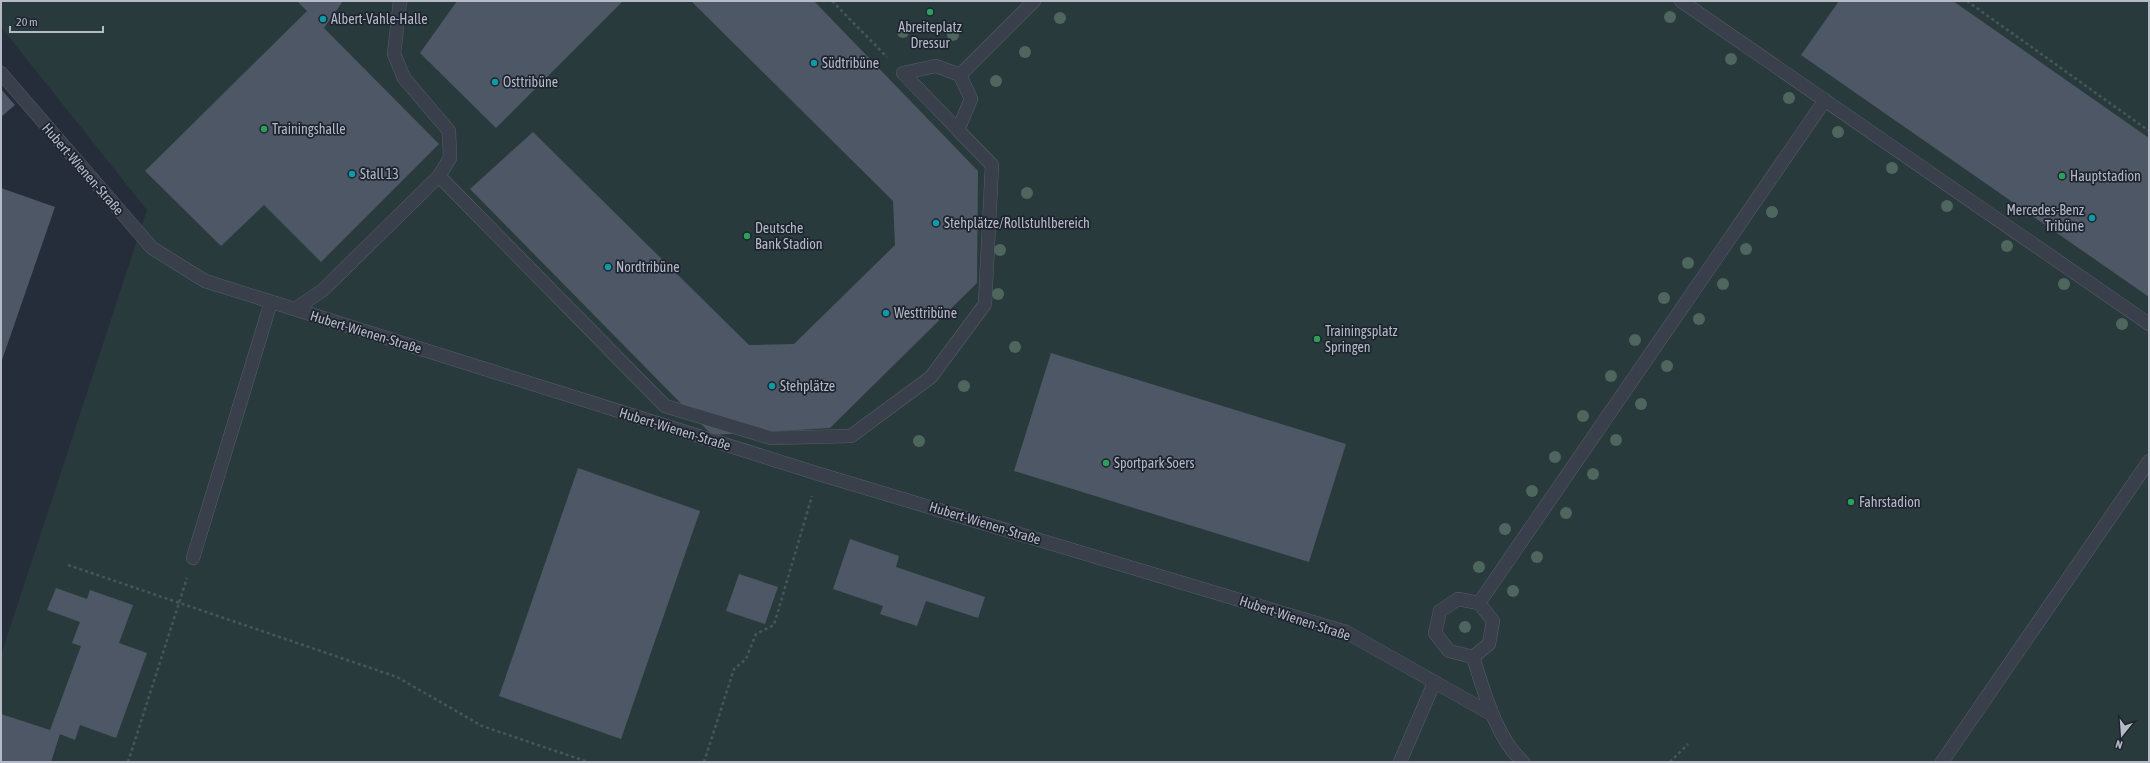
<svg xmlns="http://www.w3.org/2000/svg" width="2150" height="763" font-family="'Asap Condensed',sans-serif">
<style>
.green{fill:#293a3c}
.building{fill:#4e5765}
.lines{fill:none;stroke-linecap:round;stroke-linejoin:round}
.service-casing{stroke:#575d68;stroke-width:14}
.path{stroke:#48565a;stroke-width:2.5;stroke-dasharray:3 3;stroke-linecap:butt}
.service{stroke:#393f4b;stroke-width:13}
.tree{fill:#4e665d}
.leisure-dot{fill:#2e9e5b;stroke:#1e242f;stroke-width:1.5}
.culture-dot{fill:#0f9aa8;stroke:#1e242f;stroke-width:1.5}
.labels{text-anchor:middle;stroke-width:3.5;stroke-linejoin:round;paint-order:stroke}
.poi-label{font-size:14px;fill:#b5bac6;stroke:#1e242f;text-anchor:start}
.street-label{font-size:14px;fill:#b5bac6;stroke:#1e242f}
</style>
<rect width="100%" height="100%" fill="#262d3a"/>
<path class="green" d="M1,1H2149V762H1V655L147,210L1,27Z"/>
<path class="building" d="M297,1H343L324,28L439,144L321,262L264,205L221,246L145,171L307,11Z
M457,1H623L496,128L420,53Z
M691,1H814L978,171L977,283L830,428L712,435L470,189L533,132L749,345L794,344L895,245L893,201Z
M1839,1H1953L2149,138V297L1801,55Z
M1,89L15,105L1,117Z
M1,188L55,207L1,363Z
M1051,353L1346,444L1309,562L1014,471Z
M578,468L700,511L621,739L499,696Z
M850,539L899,556L896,567L985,597L978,618L926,601L917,626L880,614L883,606L833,589Z
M739,574L778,587L765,624L726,611Z
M56,588L87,599L90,590L133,605L119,643L147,653L116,738L80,725L75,740L60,734L51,762H1V714L50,730L81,646L72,643L80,622L47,610Z"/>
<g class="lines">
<defs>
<path id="service" d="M1681,1L2149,324
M936,66L960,75L971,99L958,130L903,73Z
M1,73L152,248L205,281L819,474L1346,632L1493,715
M960,75L1034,1
M439,176L665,406L771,438L851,436L931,377L985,304L992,165L958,130
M295,309L323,290L439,176L450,158L449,131L404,78L394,54L400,1
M193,558L271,302
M1458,599L1479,603L1493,621L1489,644L1473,657L1449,651L1435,633L1440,611Z
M1479,603L1825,100
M1473,657C1484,691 1496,738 1523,762
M1400,762L1434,683
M1942,762L2149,461"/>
</defs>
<use href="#service" class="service-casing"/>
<path class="path" d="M832,1L887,57
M1967,1L2149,131
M68,565L397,677L482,726L588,762
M128,762L187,578
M704,762L734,669L746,659L756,634L774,625L812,496
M1670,762L1688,744"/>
<use href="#service" class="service"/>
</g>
<g class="tree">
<circle cx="1670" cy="17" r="6"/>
<circle cx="1060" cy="18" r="6"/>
<circle cx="903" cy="32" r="6"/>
<circle cx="953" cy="35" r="6"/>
<circle cx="1025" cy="52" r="6"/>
<circle cx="1731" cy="59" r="6"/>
<circle cx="996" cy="81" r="6"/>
<circle cx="1789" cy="98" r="6"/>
<circle cx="1838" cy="132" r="6"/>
<circle cx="1892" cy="168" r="6"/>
<circle cx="1027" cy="193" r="6"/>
<circle cx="1947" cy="206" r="6"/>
<circle cx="1772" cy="212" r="6"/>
<circle cx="2007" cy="246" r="6"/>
<circle cx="1746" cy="249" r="6"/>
<circle cx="1000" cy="250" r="6"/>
<circle cx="1688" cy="263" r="6"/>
<circle cx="1723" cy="284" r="6"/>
<circle cx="2064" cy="284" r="6"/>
<circle cx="998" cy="294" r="6"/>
<circle cx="1664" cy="298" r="6"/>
<circle cx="1699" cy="319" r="6"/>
<circle cx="2122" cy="324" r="6"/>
<circle cx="1635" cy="340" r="6"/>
<circle cx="1015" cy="347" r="6"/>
<circle cx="1667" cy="366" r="6"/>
<circle cx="1611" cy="376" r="6"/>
<circle cx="964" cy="386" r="6"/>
<circle cx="1641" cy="404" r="6"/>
<circle cx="1583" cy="416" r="6"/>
<circle cx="1616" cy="440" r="6"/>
<circle cx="919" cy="441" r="6"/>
<circle cx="1555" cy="457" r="6"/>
<circle cx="1593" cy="474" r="6"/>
<circle cx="1532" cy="491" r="6"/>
<circle cx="1566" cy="513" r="6"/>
<circle cx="1505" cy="529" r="6"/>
<circle cx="1537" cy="557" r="6"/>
<circle cx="1479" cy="567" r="6"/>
<circle cx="1513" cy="591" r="6"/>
<circle cx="1465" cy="627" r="6"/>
</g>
<g class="leisure-dot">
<circle cx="930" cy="12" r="4"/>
<circle cx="264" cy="129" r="4"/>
<circle cx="2062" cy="176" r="4"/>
<circle cx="747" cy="236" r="4"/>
<circle cx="1317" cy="339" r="4"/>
<circle cx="1106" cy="463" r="4"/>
<circle cx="1851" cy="502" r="4"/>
</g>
<g class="culture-dot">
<circle cx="323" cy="19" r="4"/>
<circle cx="814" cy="63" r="4"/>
<circle cx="495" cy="82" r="4"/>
<circle cx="352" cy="174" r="4"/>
<circle cx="2092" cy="218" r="4"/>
<circle cx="936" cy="223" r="4"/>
<circle cx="608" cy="267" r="4"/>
<circle cx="886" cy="313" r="4"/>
<circle cx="772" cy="386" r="4"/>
</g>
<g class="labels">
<g class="poi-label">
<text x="331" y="24">Albert-Vahle-Halle</text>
<text x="930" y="32" text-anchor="middle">Abreiteplatz<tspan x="930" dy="16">Dressur</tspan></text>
<text x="822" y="68">Südtribüne</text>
<text x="503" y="87">Osttribüne</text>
<text x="272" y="134">Trainingshalle</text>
<text x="360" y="179">Stall 13</text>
<text x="2070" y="181">Hauptstadion</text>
<text x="2084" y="215" text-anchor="end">Mercedes-Benz<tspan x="2084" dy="16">Tribüne</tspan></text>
<text x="944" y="228">Stehplätze/Rollstuhlbereich</text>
<text x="755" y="233">Deutsche<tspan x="755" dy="16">Bank Stadion</tspan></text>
<text x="616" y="272">Nordtribüne</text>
<text x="894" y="318">Westtribüne</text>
<text x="1325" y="336">Trainingsplatz<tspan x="1325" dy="16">Springen</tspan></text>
<text x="780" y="391">Stehplätze</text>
<text x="1114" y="468">Sportpark Soers</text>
<text x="1859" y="507">Fahrstadion</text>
</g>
<g class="street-label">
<text transform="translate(83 169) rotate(49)" y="5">Hubert-Wienen-Straße</text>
<text transform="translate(366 332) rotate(17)" y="5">Hubert-Wienen-Straße</text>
<text transform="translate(675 429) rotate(17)" y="5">Hubert-Wienen-Straße</text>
<text transform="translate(985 523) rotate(17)" y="5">Hubert-Wienen-Straße</text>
<text transform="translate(1295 618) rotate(18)" y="5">Hubert-Wienen-Straße</text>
</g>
</g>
<rect width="2150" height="763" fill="none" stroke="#b5bac6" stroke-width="4"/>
<g transform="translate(2122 735) rotate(197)" stroke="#1e242f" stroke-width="3" paint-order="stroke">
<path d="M0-3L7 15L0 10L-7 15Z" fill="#b5bac6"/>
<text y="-6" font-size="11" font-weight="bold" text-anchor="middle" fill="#b5bac6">N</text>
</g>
<path d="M10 26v6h93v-6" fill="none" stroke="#b5bac6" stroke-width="2"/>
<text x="16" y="26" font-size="12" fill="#b5bac6" stroke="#1e242f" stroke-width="3" paint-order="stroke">20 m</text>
</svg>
